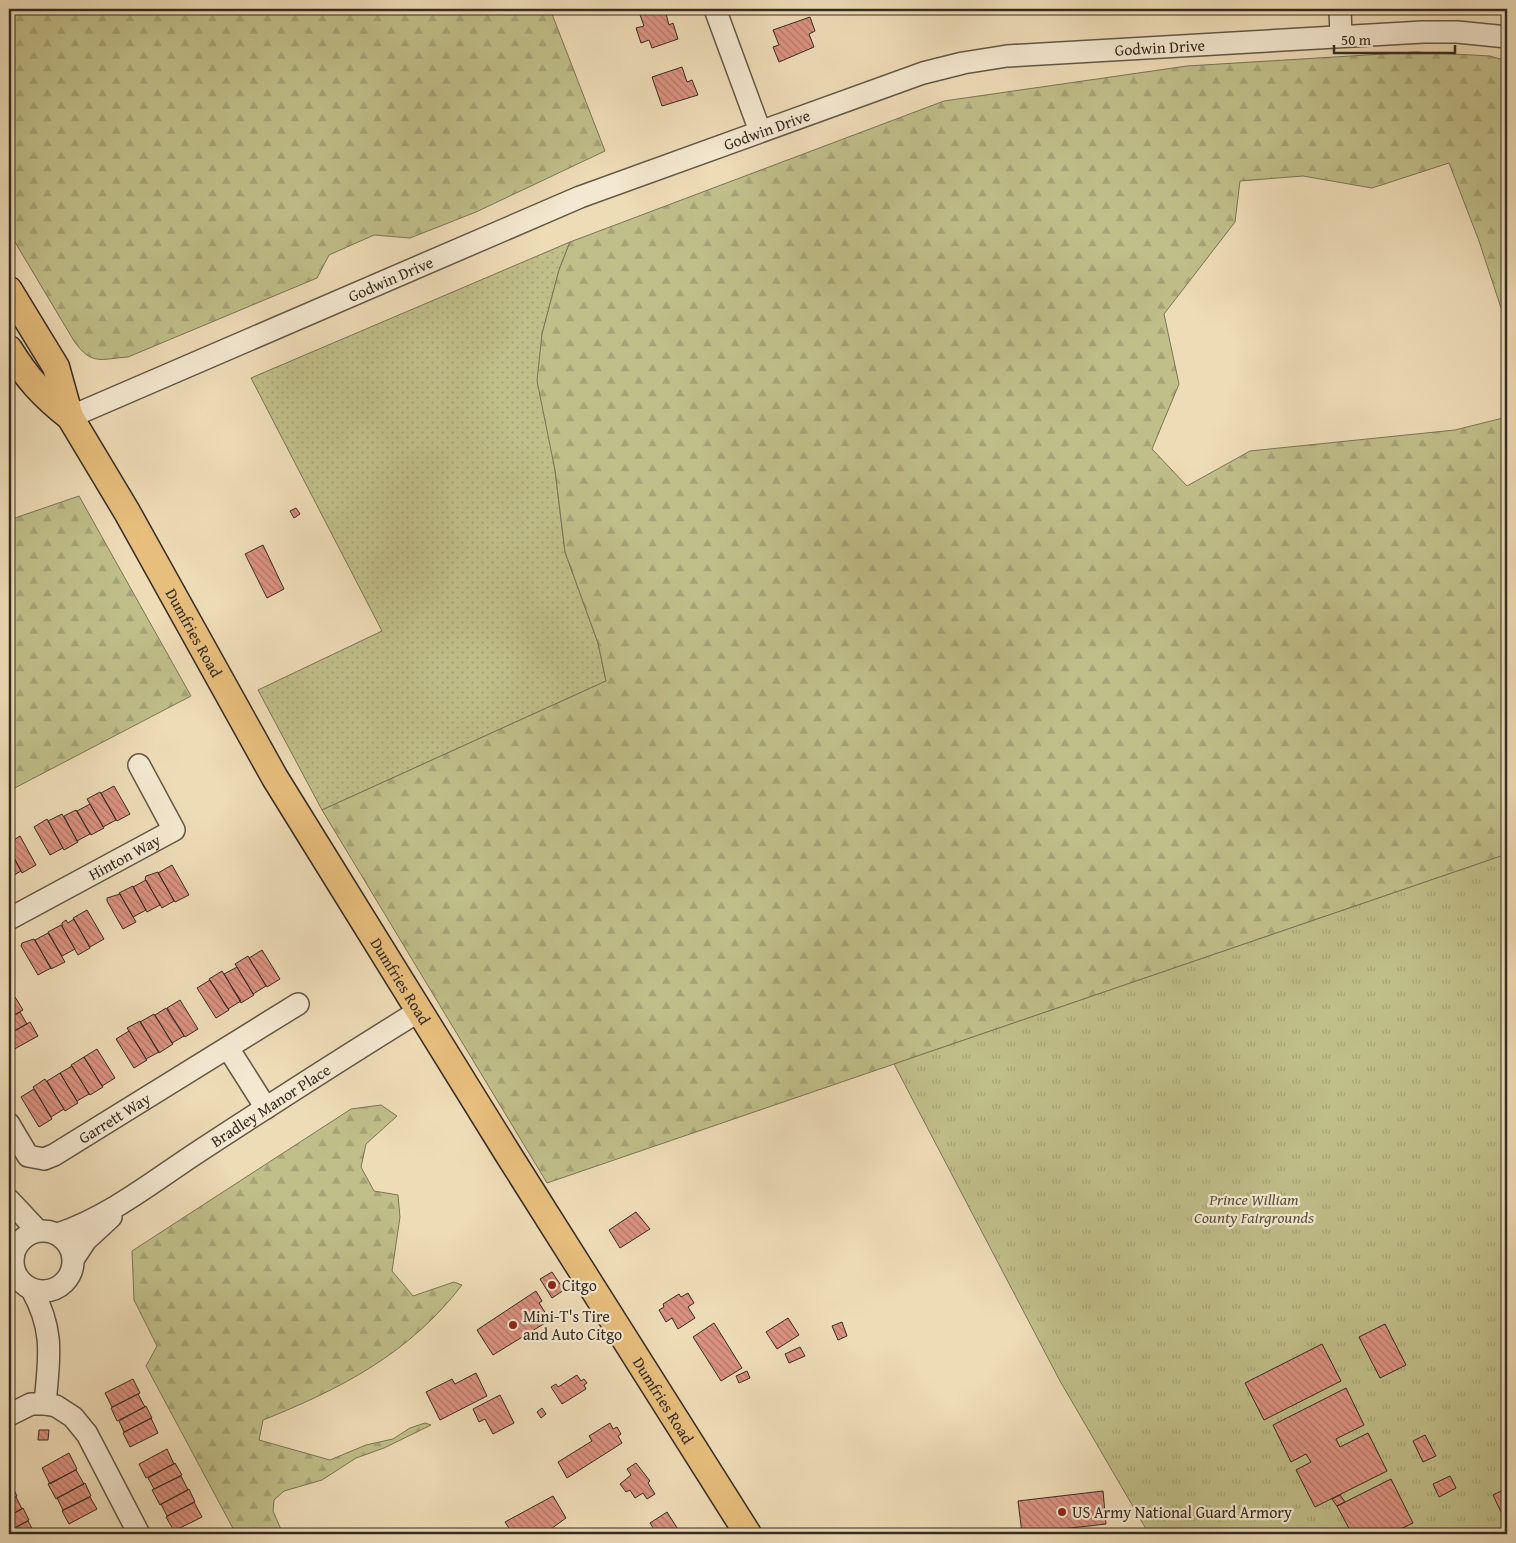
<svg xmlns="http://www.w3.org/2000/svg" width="1516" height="1543" font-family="'Gentium Book Plus',serif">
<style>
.grass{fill:url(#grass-dots);stroke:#7a7556}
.forest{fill:url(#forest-firs);stroke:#7a7556}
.park{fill:url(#park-tufts);stroke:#7a7556}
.building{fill:url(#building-back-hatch);stroke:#352c22}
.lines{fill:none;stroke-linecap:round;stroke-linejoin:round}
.minor-casing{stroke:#635847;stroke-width:24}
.major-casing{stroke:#352c22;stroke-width:29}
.minor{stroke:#f4e8d0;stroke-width:21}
.major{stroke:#e7be7c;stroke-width:26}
.poi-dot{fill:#8f2418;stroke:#f4e8d0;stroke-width:2}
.labels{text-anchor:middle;stroke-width:4.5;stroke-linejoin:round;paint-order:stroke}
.street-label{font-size:16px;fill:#352c22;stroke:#f4e8d0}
.park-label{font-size:16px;font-style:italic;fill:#58503c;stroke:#f4e8d0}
.poi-label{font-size:16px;fill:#352c22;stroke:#f4e8d0;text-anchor:start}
</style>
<defs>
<pattern id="grass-dots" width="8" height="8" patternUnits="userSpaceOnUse" patternTransform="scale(1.25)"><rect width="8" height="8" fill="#c0be89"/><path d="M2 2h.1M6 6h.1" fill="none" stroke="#a6a376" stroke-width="1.8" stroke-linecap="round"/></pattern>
<pattern id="forest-firs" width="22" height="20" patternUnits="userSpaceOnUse" patternTransform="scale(1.25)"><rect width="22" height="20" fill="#c0be89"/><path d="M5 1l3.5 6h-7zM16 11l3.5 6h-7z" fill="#a6a376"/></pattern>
<pattern id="park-tufts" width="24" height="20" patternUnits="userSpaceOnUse" patternTransform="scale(1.25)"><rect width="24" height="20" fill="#c0be89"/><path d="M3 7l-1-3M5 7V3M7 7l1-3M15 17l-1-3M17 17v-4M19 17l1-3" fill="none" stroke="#a6a376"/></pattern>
<pattern id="building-back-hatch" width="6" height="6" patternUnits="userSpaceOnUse" patternTransform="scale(1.25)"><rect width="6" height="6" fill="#dc9281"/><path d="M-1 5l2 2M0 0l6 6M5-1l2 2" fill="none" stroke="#b37769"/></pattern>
</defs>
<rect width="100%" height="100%" fill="#eedcb7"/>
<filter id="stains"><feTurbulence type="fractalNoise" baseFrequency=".004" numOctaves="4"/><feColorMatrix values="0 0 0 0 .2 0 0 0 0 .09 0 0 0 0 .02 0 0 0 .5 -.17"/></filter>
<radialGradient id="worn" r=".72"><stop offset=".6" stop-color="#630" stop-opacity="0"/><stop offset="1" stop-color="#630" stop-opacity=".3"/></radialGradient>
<path class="grass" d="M570,242L559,270L542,334L555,470L565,552L598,643L606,681L322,810L258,690L382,631L251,378Z"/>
<path class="forest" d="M9,9H550L605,151L476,212L410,238L374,235L329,255L317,278L128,357C100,359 92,366 74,341L9,232Z
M1416,52L1490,56L1507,61V326L1479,241L1449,163L1372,188L1303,176L1240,181L1235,222L1164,314L1179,384L1152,449L1187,486L1250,451L1455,430L1507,417V854L547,1183L322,810L606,681L598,643L565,552L555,470L537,381L542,334L559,270L570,242L944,101L1187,66Z
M79,496L191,696L9,791V520Z
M381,1105L397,1116L366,1144L361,1167L374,1191L398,1195L400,1217L392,1271L413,1296L454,1282L462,1285C410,1353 341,1389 263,1420L259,1440L330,1460L366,1445L393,1439L410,1428L425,1423L431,1425L384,1448L356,1458L322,1480L284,1491L274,1500L273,1511L283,1534H236L146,1366L157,1346L134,1300L132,1251L351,1109Z"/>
<path class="park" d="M1507,854V1534H1149L1060,1381L894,1064Z"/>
<path class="building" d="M648,9L665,10L669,25L673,23L678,39L652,48L649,40L641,43L636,28L644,26L639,12Z
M810,17L815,31L809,34L814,47L779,62L773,47L779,45L773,30Z
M682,67L687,82L692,80L698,95L662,106L652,77Z
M296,508L300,514L294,518L290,511Z
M263,545L284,589L267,598L245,554Z
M114,786L130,814L117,821L101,793Z
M100,792L116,820L103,827L87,799Z
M90,804L104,828L91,835L77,811Z
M76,810L90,834L77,841L64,816Z
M62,814L78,842L64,850L48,821Z
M47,819L63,848L50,855L34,827Z
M20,836L36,865L22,873L9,848V843Z
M9,848L21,871L9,878Z
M172,865L189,895L175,902L158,873Z
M158,872L174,901L162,908L145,879L146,876Z
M146,880L160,905L147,912L133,887Z
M133,886L146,910L133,917L119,893Z
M120,894L136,922L123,929L107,901V898Z
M87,910L104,939L90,947L73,918Z
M74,919L90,948L78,955L62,926V923L66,920L68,923Z
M61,925L75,949L62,956L48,932Z
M48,933L65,962L51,969L35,940Z
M34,939L51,968L38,975L21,946L22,943Z
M262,950L280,979L267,987L249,958Z
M248,956L266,986L253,994L235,964Z
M237,967L254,995L241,1003L224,974Z
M222,971L241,1001L228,1009L209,979Z
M210,980L229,1010L216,1018L197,988Z
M15,997L23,1010L9,1018V1000Z
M180,1000L198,1029L185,1037L167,1008Z
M166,1008L184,1036L172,1043L155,1015Z
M20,1012L27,1024L9,1034V1018Z
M154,1014L173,1044L159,1053L140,1022Z
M140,1021L159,1052L146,1059L127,1028Z
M30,1022L38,1036L9,1052V1034Z
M129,1031L147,1060L134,1068L116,1039Z
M97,1049L115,1078L102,1086L84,1057Z
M84,1057L103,1087L90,1095L71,1065Z
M72,1066L89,1094L77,1101L60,1073Z
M60,1073L78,1103L65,1111L47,1081Z
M45,1079L64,1109L51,1117L33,1087Z
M34,1089L52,1119L39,1127L21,1097Z
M636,1212L650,1229L620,1248L609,1230Z
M552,1272L564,1290L552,1298L540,1279Z
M536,1291L542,1301L539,1303L550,1320L493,1355L477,1330Z
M688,1293L694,1303L688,1307L695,1318L678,1329L672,1318L666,1322L659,1310L664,1307L663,1304L679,1294L681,1297Z
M788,1318L799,1335L777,1349L766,1332Z
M842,1322L847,1336L838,1340L832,1326Z
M714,1323L742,1368L721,1381L693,1337Z
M1385,1324L1406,1365L1380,1378L1359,1337Z
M1322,1344L1341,1381L1264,1420L1245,1383Z
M800,1347L805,1356L789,1363L785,1354Z
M747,1371L750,1378L739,1383L736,1376Z
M476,1373L487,1396L440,1420L426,1392L452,1379L455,1384Z
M577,1375L581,1381L584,1379L587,1383L584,1385L586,1389L562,1404L551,1387L556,1384L558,1387Z
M133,1379L140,1393L112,1407L105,1393Z
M1346,1388L1364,1425L1336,1439L1340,1447L1368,1433L1387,1471L1315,1507L1296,1470L1311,1462L1306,1454L1291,1462L1273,1425Z
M138,1394L145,1407L117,1421L111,1408Z
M500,1395L514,1423L493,1434L485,1419L479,1422L473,1409Z
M146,1406L152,1418L124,1432L119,1421Z
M542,1408L546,1414L541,1418L537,1412Z
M151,1418L158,1433L130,1447L123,1433Z
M610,1423L613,1429L617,1427L621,1434L618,1436L622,1443L567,1478L558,1462L592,1441L589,1436Z
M39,1430H49L48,1440H38Z
M1425,1435L1436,1456L1423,1462L1413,1441Z
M167,1449L174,1464L146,1478L139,1464Z
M69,1453L77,1469L50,1484L42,1468Z
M175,1463L182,1475L154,1489L148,1478Z
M636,1463L650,1481L648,1483L655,1494L647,1499L643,1493L635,1498L630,1490L626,1492L620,1484L631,1475L627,1469Z
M76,1470L84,1484L56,1499L48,1484Z
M181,1476L188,1490L160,1505L152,1490Z
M1450,1476L1456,1488L1439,1497L1433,1484Z
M1391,1479L1413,1523L1390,1534H1352L1337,1506Z
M10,1482L17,1496L9,1501V1483Z
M85,1483L91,1496L63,1510L57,1498Z
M189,1489L195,1502L167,1516L161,1504Z
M1503,1490L1507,1499V1509L1501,1512L1493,1495Z
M1103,1491L1106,1524L1062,1529L1063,1534L1022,1533L1018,1501Z
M1340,1495L1345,1502L1337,1506L1332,1499Z
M553,1496L566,1518L544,1534H513L505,1522Z
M16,1497L22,1509L9,1516V1501Z
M90,1497L97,1509L69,1524L62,1511Z
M194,1502L202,1517L174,1531L166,1517Z
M23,1508L29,1520L9,1531V1516Z
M667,1512L681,1534H657L650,1523Z
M28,1521L35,1534H9V1531Z
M1417,1529L1419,1534H1407Z"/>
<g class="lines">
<defs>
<g id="minor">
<path d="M715,9L760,131"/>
<path d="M1340,9L1341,36"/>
<path id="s1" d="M70,417L580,197L923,73L963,63L1007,56L1423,32H1457L1507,37"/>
<path id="s2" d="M9,919L174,830L139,765"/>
<path d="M228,1048L266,1108"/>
<path id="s3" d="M9,1124L28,1156L44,1159L54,1155L298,1004"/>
<path d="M9,1200L38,1231"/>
<circle cx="43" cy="1261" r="30"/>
<path id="s4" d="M58,1234C111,1216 155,1180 201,1150C273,1103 346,1056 419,1011"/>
<path d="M74,1258L86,1240L111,1217"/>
<path d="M32,1290C55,1332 49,1358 45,1404"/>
<path d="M9,1415L31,1404H45L56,1406L73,1417L87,1434L139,1534"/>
</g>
<g id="major">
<path id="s5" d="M9,290L56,367L70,417L127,512L275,778L508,1154L748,1534"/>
<path d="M9,349C27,378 43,396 70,417"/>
</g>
</defs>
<use href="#minor" class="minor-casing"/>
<use href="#major" class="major-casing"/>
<use href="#minor" class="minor"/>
<use href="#major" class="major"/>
</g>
<g class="poi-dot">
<circle cx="552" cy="1285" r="5"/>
<circle cx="513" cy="1325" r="5"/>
<circle cx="1062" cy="1512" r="5"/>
</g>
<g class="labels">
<g class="street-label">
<text dy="6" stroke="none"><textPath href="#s1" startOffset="1159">Godwin Drive</textPath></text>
<text dy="6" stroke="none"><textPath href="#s1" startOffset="754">Godwin Drive</textPath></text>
<text dy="6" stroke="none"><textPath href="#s1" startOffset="349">Godwin Drive</textPath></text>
<text dy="6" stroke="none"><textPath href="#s5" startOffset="391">Dumfries Road</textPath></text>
<text dy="6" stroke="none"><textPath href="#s2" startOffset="131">Hinton Way</textPath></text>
<text dy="6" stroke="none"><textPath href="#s5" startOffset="796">Dumfries Road</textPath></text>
<text dy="6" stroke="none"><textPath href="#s4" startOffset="249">Bradley Manor Place</textPath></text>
<text dy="6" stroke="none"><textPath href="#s3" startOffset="135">Garrett Way</textPath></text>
<text dy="6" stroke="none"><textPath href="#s5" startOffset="1291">Dumfries Road</textPath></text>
</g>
<g class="park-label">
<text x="1254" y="1205">Prince William<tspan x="1254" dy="18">County Fairgrounds</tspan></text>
</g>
<g class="poi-label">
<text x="562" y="1291">Citgo</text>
<text x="523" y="1322">Mini-T's Tire<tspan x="523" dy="18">and Auto Citgo</tspan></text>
<text x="1072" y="1518">US Army National Guard Armory</text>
</g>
</g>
<rect width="1516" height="1543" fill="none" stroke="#eedcb7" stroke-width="30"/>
<rect x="10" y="10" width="1496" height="1523" fill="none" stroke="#352c22" stroke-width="2.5"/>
<rect x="15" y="15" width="1486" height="1513" fill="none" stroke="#352c22"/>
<path d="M1334 45v8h121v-8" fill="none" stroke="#352c22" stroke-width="2.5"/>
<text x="1341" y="45" font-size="15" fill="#352c22" stroke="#f4e8d0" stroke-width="4" paint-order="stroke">50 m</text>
<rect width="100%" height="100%" filter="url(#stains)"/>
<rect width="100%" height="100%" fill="url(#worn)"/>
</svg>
